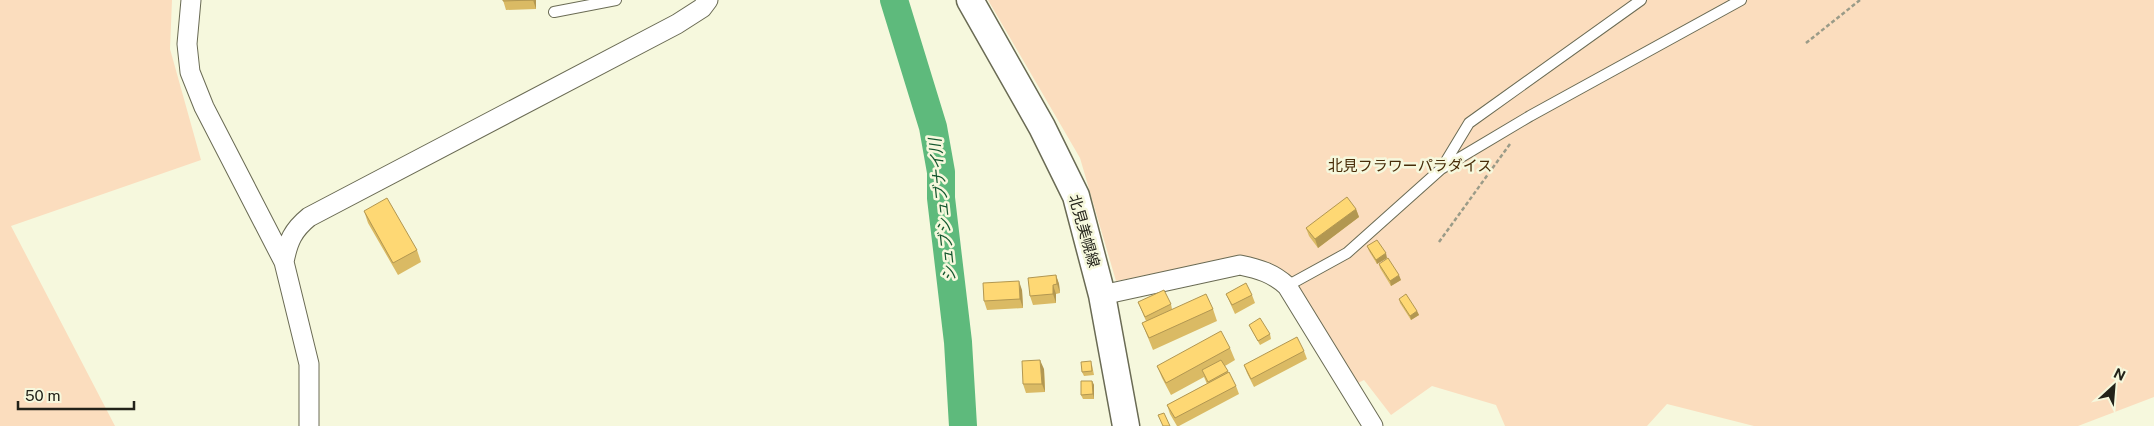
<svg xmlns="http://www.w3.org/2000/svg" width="2154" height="426" font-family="'Public Sans','Noto Sans JP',sans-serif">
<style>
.green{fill:#fbddbe}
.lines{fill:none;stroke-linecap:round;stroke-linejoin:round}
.river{stroke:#5eba7c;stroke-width:28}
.service-casing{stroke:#6a6b54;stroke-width:12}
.minor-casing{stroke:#6a6b54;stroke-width:21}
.secondary-casing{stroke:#6a6b54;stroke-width:29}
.path{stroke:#9a9b88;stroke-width:2.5;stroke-dasharray:4 2.5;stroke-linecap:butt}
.service{stroke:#fff;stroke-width:10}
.minor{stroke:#fff;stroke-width:19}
.secondary{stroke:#fff;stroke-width:26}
.wall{fill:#daba64}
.shaded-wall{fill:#b29751}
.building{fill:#fed874;stroke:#b29751}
.labels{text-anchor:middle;stroke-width:5;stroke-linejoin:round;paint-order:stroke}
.park-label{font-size:15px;fill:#472c08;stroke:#f6f8dd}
.street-label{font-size:15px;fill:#222219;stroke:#f6f8dd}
.water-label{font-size:16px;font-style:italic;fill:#14582f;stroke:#f6f8dd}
</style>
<rect width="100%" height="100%" fill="#f6f8dd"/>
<path class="green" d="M0,0H172L170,49L201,160L11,226L115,426H0Z
M988,0H2154V397L2078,426H1754L1667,404L1647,426H1505L1496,405L1432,386L1391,415L1364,380L1358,383L1282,273L1207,264L1116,281L1080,158Z"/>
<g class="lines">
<path class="river" d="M894,0L933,127L941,172V198L958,342L963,426"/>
<defs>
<path id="service" d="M554,12L616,0
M1443,166L1469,123L1641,0
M1287,286L1347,253L1441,169L1530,116L1741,0"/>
<path id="minor" d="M191,0L187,44L190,72L204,107L284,262L309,364V426
M284,262C288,241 293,230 309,217L677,24L702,8L708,0
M1102,295L1240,265C1259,269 1273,273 1287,286L1373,426"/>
<path id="secondary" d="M970,0L1042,127L1076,196L1102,295L1126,426"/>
</defs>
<use href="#service" class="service-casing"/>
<use href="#minor" class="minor-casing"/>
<use href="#secondary" class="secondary-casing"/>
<path class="path" d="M1806,43L1860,0
M1439,242L1510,144"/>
<use href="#service" class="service"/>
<use href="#minor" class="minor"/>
<use href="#secondary" class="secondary"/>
</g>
<path class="wall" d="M503,0H536V9L506,10Z
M1356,209L1359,217L1318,248L1309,236L1306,228Z
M364,211L417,250L421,262L398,275L368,223Z
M1367,246L1387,258L1377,264L1369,251Z
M1379,264L1401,280L1391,286L1380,268Z
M1056,275L1059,284L1060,293L1056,294V303L1033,305L1030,296Z
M1022,290L1023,308L987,310L984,301Z
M1226,294L1252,295L1255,303L1235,314Z
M1399,299L1417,311L1419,315L1411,320L1400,303Z
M1138,302L1171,304L1172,309H1213L1217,321L1153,350L1142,323L1146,321Z
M1249,325L1270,334L1271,339L1260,345L1251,329Z
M1230,348L1235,360L1225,366L1236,386L1239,394L1179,426H1177L1170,414L1167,405L1207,384L1204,377L1171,395L1162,378L1157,366Z
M1304,351L1307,359L1254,387L1247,373L1244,365Z
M1092,365L1094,375L1084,376L1082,372Z
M1044,369L1045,392L1026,393L1023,384Z
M1092,381L1094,385V399H1083L1081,395Z"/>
<path class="shaded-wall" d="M533,0H536V9Z
M1356,209L1359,217L1318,248L1315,239Z
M1386,253L1387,258L1377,264L1376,260Z
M1056,275L1059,284L1060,293L1057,284Z
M1399,275L1401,280L1391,286L1390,281Z
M1019,281L1022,290L1023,308L1020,299Z
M1053,285L1056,294V303L1053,294Z
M1417,311L1419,315L1411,320L1410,316Z
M1040,360L1044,369L1045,392L1042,384Z
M1092,381L1094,385V399L1093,394Z"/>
<path class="building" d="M503,0H533L503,1Z
M1347,197L1356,209L1315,239L1306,228Z
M387,198L417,250L393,263L364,211Z
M1377,240L1386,253L1376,260L1367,246Z
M1388,258L1399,275L1390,281L1379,264Z
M1056,275L1057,284L1053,285V294L1030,296L1028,278Z
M1019,281L1020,299L984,301L983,283Z
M1246,283L1252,295L1232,305L1226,294Z
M1164,290L1171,304L1145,317L1138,302Z
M1206,294L1213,309L1149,338L1142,323Z
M1406,294L1417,311L1410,316L1399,299Z
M1260,318L1270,334L1258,341L1249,325Z
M1221,331L1230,348L1166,383L1157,366Z
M1297,337L1304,351L1251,379L1244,365Z
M1040,360L1042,384H1023L1022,361Z
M1221,360L1228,371L1208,382L1202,370Z
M1091,361L1092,371L1082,372L1081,362Z
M1229,372L1236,386L1175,418L1167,405Z
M1081,381H1092L1093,394L1081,395Z
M1164,413L1170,426H1163L1158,415Z"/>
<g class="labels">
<g class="park-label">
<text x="1410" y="171">北見フラワーパラダイス</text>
</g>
<g class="street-label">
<text transform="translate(1084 231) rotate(74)" y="5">北見美幌線</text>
</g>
<g class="water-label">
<text transform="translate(942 210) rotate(-96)" y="6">シュブシュブナイ川</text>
</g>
</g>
<g transform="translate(2114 386) rotate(26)" stroke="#f6f8dd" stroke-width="4" paint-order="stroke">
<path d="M0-4L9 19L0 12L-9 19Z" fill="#222219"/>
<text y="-8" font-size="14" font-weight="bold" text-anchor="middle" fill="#222219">N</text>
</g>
<path d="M18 401v8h116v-8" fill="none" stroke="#222219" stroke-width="2.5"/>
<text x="25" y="401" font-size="15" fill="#222219" stroke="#f6f8dd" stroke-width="4" paint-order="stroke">50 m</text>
</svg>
